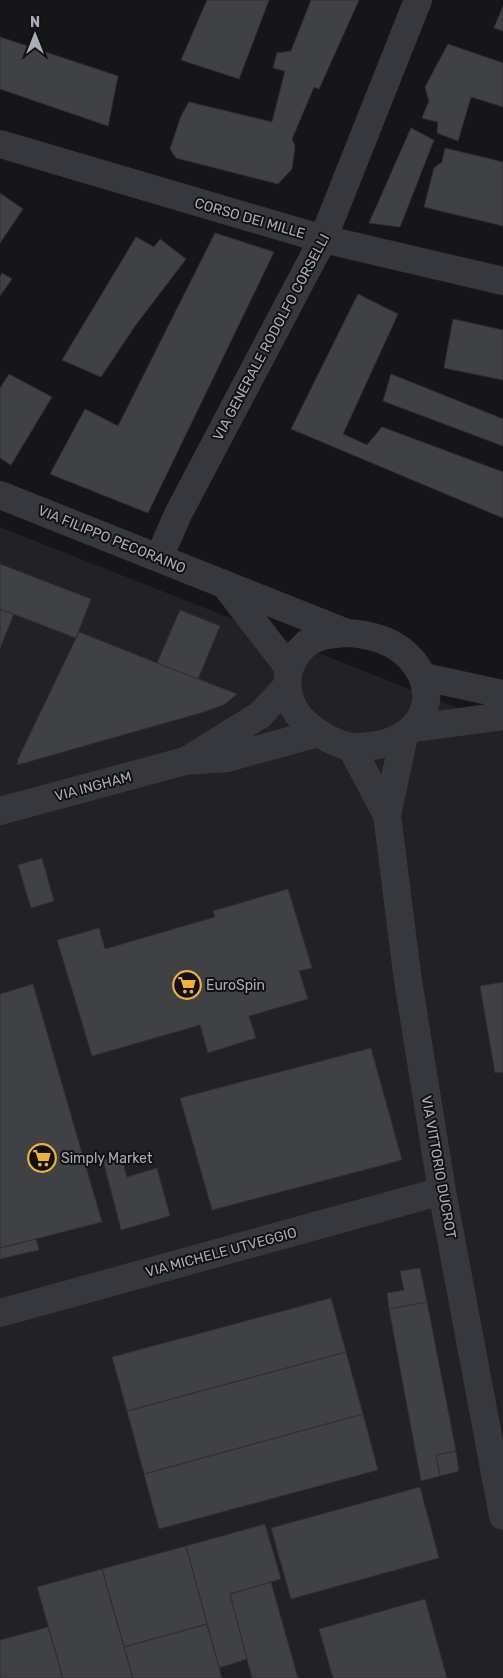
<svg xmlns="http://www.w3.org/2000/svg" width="503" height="1678" font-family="Rubik,sans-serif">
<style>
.built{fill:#222225}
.building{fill:#404145;stroke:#303034}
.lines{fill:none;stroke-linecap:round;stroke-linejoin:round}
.minor{stroke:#37383d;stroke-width:28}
.labels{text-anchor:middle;stroke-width:4;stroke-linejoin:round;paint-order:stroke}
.street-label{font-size:14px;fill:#a8adb8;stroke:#111113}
.poi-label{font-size:14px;fill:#a8adb8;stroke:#111113;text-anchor:start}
</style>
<rect width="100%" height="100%" fill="#161618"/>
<path class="built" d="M0,527L503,726V1678H0Z"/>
<path class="building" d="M207,0H269L239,79L181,60Z
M311,0H359L319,89L314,87L292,139L295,146L292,169L278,184L176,158L170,149L181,116L189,102L272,122L285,71L273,68L277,53L291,51Z
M503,6V31L494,28Z
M0,37L118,76L108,126L0,89Z
M448,44L503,63V107L471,97L458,141L437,133L438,122L422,118L429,101L425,87Z
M411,128L434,140L400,227L369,223Z
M445,148L503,162V226L424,207L434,168L442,162Z
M0,193L23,209L0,243Z
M215,233L274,252L148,513L50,474L85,409L118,426Z
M136,237L154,247L160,239L186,259L135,326L101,377L62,360Z
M2,273L12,279L0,296V277Z
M358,294L398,314L343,434L367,445L382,427L503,472V518L291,429Z
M453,319L503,330V380L444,368Z
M9,374L52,397L11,465L0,458V388Z
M391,374L503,419V446L383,401Z
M0,564L91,599L76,638L0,609Z
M0,609L14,614L0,648Z
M180,610L220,626L198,679L157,663Z
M79,632L157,663L237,694L225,704L204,712L17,765L18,759Z
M42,858L54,901L31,908L18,865Z
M288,889L312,968L299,971L308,999L249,1016L256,1038L208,1053L200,1025L92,1056L57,940L99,928L105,949L215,917L213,911Z
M503,982V1072L495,1073L480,986Z
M33,984L102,1222L0,1248V994Z
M371,1048L402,1160L212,1210L180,1098Z
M121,1155L127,1177L157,1168L170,1216L121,1230L103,1160Z
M36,1239L39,1250L0,1259V1248Z
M420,1268L427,1302L389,1309L387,1293L404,1290L400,1271Z
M331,1298L346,1352L127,1411L112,1357Z
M427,1302L456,1451L436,1455L440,1476L421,1481L389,1309Z
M346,1352L363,1414L144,1474L127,1411Z
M363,1414L378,1470L159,1529L144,1474Z
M456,1451L459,1471L440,1476L436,1455Z
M420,1487L439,1558L291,1599L271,1528Z
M265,1524L281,1579L230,1594L247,1659L219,1668L186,1546Z
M186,1546L207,1624L124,1647L102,1569Z
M102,1569L133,1678H63L37,1587Z
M271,1582L298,1678H252L247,1659L230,1594Z
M425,1599L447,1678H333L319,1629Z
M207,1624L222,1678H133L124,1647Z
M48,1627L63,1678H0V1640Z"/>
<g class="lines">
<path class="minor" d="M0,144L323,239L503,281
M0,495L347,633
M159,558L178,514L323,239L418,0
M225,585L289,668
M347,633C366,634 385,638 401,650C439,679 434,729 386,743C376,746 363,747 352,747C344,746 335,742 327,738C302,725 284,704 288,675C290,663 298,651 307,643C318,635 334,634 347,633Z
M424,677L503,694
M415,728L503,716
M404,736L387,815L408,981L442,1191L503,1516
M351,747L387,815
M189,759L260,715L287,686
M0,811L185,761L227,758L318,733
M0,1313L442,1191"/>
</g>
<defs>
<symbol id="supermarket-ring" viewBox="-11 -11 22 22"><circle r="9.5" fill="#111113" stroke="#f2b134" stroke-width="1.5"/><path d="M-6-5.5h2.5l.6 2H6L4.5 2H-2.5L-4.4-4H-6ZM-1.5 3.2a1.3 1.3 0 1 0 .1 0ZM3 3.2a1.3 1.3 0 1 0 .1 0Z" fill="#f2b134"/></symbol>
</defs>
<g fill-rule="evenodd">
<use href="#supermarket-ring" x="171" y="969" width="32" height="32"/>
<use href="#supermarket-ring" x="26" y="1142" width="32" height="32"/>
</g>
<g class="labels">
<g class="street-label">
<text transform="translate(250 218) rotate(16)" y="5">CORSO DEI MILLE</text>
<text transform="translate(271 337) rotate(-62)" y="5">VIA GENERALE RODOLFO CORSELLI</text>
<text transform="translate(112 539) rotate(22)" y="5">VIA FILIPPO PECORAINO</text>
<text transform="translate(93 786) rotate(-15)" y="5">VIA INGHAM</text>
<text transform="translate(439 1167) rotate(80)" y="5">VIA VITTORIO DUCROT</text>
<text transform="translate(221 1252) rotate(-15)" y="5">VIA MICHELE UTVEGGIO</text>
</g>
<g class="poi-label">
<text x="206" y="990">EuroSpin</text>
<text x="61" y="1163">Simply Market</text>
</g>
</g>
<g transform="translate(35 35)" stroke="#111113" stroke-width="4" paint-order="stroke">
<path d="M0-4L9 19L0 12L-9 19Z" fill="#a8adb8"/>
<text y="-8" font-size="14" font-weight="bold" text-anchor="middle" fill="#a8adb8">N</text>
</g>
</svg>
